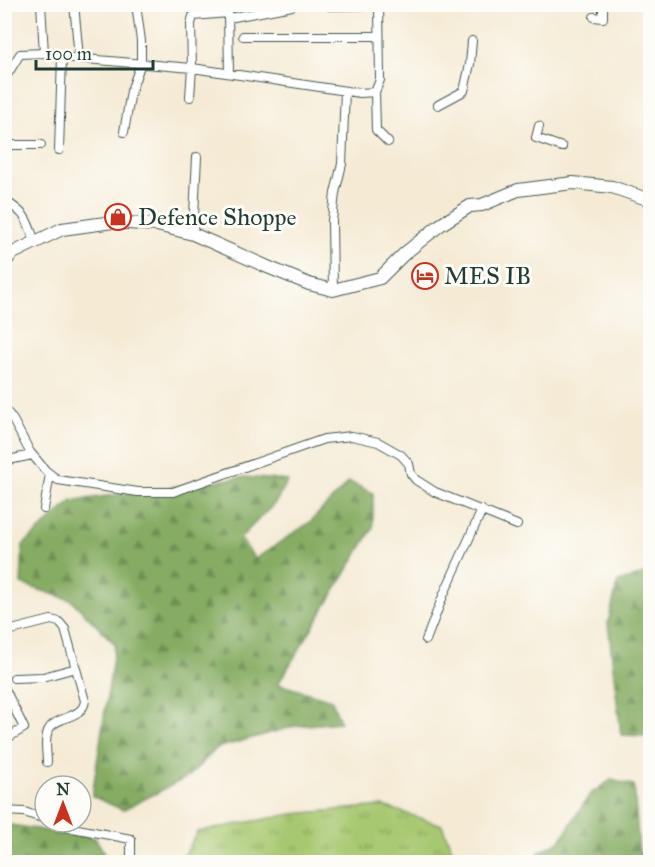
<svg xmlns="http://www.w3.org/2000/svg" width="655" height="867" font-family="'IM FELL Great Primer',serif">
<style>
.grass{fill:url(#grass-tufts);stroke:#638252;stroke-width:1.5}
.forest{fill:url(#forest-firs);stroke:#52744b;stroke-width:1.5}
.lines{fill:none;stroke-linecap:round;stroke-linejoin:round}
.street-casing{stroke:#3f574c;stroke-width:10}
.secondary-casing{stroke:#3f574c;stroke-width:14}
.street{stroke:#fff;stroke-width:8}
.secondary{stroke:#fff;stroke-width:12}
.labels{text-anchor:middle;stroke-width:6;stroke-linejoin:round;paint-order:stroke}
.poi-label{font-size:24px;fill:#1f3d34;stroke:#fdfcf7;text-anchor:start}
</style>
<defs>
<pattern id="grass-tufts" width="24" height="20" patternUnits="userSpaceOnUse" patternTransform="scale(1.5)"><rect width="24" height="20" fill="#a7c870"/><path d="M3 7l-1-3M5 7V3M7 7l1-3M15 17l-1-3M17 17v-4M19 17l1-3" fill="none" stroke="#87a45d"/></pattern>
<pattern id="forest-firs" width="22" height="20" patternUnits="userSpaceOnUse" patternTransform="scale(1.5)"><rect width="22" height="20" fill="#85ac62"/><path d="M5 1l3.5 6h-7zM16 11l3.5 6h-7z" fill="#6c8d52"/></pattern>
</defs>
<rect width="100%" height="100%" fill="#fdfcf7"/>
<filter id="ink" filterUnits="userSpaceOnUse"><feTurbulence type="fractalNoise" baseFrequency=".0167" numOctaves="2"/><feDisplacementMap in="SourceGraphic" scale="12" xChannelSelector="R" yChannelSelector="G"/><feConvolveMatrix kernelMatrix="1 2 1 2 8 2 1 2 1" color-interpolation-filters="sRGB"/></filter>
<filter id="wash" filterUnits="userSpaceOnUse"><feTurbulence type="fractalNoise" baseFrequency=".008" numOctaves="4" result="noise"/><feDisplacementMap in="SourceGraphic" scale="24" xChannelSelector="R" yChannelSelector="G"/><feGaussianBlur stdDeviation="1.35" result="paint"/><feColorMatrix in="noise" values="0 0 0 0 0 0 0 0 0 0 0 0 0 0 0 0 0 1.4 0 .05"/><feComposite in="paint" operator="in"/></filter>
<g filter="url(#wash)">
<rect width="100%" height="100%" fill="#f5ebd5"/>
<path class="grass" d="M383,806L442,825L457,862H181L197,832L292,814Z"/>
<path class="forest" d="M245,477L288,481L275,503L240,538L255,559L310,522L349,482L373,493V528L278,684L332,700L340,722L295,726L217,748L188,777L123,810L92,796L115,644L71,600L21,584L23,545L72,501Z
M650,572V736L621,735L608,623L618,582Z
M611,780L634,785L639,852L650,851V862H538V853L560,841L590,794Z
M4,824L95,838L104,852L102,862H5Z"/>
</g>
<g filter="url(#ink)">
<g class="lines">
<defs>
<path id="street" d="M41,4L44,53
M74,4L79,58
M329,6L379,5
M594,17L603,18V4
M229,18L292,6
M243,36H379
M4,80L20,54L44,53L62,57L192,68L360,93L375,92L380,80L379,4
M375,92L376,130L388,142
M190,97L192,68L191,24L193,16L228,13L229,73
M438,105L464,91L470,64L472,41
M539,126L536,138L562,147
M124,132L131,91L141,63V41L136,4
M4,145H41
M59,150L62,57
M4,200C27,215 26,217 35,242
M193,234L197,157
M333,290L332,221L335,193L342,164L345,91
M4,408L13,420L30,452L46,471L58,480L138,492H173L324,439L352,436L378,442L401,455L409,464L411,474L416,480L435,492L517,525
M4,461L32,455
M44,509L50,474
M4,632L51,620L59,622L65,629L85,701C82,720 55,715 48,731C44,740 47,753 47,762
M426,640L443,596L482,510
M14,678L43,677L76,668
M4,740L24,728L5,689
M4,811L24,812L45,819
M53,822L67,827L131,839V862"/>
<path id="secondary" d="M4,264L11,254L62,229L113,222L157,225L193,234L270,268L309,284L333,290L380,278L404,254L440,225L470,206L482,205L518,190L573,183L612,187L650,200"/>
</defs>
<use href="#street" class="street-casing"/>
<use href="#secondary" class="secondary-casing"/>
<use href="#street" class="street"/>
<use href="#secondary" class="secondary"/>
</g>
</g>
<defs>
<symbol id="shop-ring" viewBox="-11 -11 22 22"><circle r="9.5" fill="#fdfcf7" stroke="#c8321e" stroke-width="1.5"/><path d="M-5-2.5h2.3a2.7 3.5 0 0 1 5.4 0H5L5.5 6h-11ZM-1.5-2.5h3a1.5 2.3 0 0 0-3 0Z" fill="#c8321e"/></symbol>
<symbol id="hotel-ring" viewBox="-11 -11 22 22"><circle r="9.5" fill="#fdfcf7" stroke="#c8321e" stroke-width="1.5"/><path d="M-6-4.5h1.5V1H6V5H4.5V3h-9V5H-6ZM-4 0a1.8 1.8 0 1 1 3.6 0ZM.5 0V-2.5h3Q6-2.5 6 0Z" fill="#c8321e"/></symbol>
</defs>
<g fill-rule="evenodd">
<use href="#shop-ring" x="103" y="202" width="30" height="30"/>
<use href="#hotel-ring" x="410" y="261" width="30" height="30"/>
</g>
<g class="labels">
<g class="poi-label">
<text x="138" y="225">Defence Shoppe</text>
<text x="444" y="284">MES IB</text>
</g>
</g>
<rect width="655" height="867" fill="none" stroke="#fdfcf7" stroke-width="24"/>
<g transform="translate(63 804)"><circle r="28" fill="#fdfcf7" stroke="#a4b0a9" stroke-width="1.5"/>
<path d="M0-4.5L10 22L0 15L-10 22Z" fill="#c8321e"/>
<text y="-9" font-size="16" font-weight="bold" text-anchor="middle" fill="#1f3d34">N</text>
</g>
<path d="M36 60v9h117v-9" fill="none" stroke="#1f3d34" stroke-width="3"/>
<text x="45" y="60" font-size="18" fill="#1f3d34" stroke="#fdfcf7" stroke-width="4.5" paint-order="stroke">100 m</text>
</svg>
